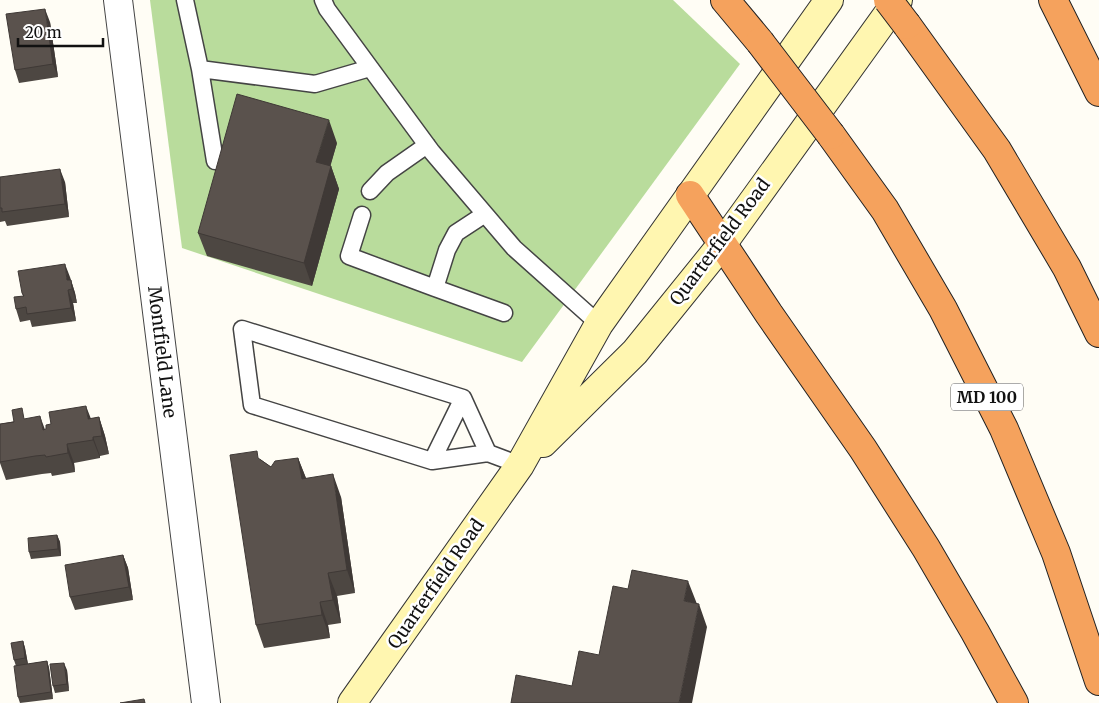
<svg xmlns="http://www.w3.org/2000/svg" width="1099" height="703" font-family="Merriweather,serif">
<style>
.forest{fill:#b9dc9c}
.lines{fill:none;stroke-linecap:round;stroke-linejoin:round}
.service-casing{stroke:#444;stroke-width:19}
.minor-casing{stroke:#444;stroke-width:30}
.secondary-casing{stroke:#333;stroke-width:30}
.motorway-casing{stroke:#222;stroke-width:30}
.service{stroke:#fff;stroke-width:16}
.minor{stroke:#fff;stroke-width:28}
.secondary{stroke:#fff6b0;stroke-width:28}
.motorway{stroke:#f5a25d;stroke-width:28}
.motorway-bridge-casing{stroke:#222;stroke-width:30;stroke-linecap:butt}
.motorway-bridge{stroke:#f5a25d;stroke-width:28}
.wall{fill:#4d4742}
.shaded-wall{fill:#3f3936}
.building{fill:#5a524d;stroke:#3f3936}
.labels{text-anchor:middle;stroke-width:5;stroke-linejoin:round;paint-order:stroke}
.shield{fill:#fff;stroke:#585858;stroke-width:1}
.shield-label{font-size:16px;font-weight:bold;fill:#111}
.street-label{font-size:18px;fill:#111;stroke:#fff}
</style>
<rect width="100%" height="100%" fill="#fffdf5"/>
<path class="forest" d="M150,0H673L740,64L522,362L182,248Z"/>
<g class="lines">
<defs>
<path id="service" d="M185,0L200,69L315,84L370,68
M323,0L327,9L432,152L514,248L599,324
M200,69L215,161
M370,191L387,173L427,145
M485,214L456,233L447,250L435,288L504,313
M362,215L349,256L435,288
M488,453L463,398L242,329L252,405L432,461L488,453L520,465
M432,461L463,398"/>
<path id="minor" d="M118,0L206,703"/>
<path id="secondary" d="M543,443L635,352L723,243L898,0
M352,703L520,465L599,324L829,0"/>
<path id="motorway" d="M725,0L760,42
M1053,0L1099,92
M907,25L997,150L1067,268L1099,333
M831,135L885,210L943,309L1004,429L1056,553L1099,681
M690,195L769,314L863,449L926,548L975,632L1014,703"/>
</defs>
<use href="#service" class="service-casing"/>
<use href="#minor" class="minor-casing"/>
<use href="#secondary" class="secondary-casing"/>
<use href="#motorway" class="motorway-casing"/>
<use href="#service" class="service"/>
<use href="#minor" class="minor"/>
<use href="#secondary" class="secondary"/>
<use href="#motorway" class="motorway"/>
<defs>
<path id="motorway-bridge" d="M888,0L907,25
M760,42L831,135"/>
</defs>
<use href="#motorway-bridge" class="motorway-bridge-casing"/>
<use href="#motorway-bridge" class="motorway-bridge"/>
</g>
<path class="wall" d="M50,22L58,77L19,83L15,70Z
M337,143L330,166H331L339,189L312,286L207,256L198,233Z
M0,177L65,182L69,217L7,226L5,221L0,222Z
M70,277L75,293L77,303H73L76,321L32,327L30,320L20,322L16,309L23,296L22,293Z
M99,417L105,436L109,454L100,456V458L74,463L75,472L52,476L51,473L42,474L6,480L0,463V424L26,419L45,430Z
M298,458L306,478L341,497L355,593L337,596L341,623L328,625L330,638L264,648L256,625L260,459L271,467Z
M57,535L60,542L61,556L31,559L29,552Z
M123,555L128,568L133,600L75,610L70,597Z
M23,641L25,648L28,664L47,661L49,668L53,699L20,703L18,697L16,666L14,660Z
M67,670L69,691L55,693L53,686Z"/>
<path class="shaded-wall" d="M45,9L50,22L58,77L53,64Z
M329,120L337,143L325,185L316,162Z
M331,166L339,189L312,286L304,263Z
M60,169L65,182L69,217L65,204Z
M65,264L70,277L71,290L67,280Z
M71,280L75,293L77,303L72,289Z
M68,290L73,303L76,321L71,308Z
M86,406L93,424L95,437L88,419Z
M40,416L47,435L43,430Z
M99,417L105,436L109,454L102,436Z
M93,437L100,456V458L93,440Z
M67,444L74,463L75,472L68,453Z
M298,458L307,481L302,479Z
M333,474L341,497L355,593L347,570Z
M57,535L60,542L61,556L58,549Z
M123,555L128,568L133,600L129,587Z
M328,573L337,596L341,623L333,600Z
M688,581L697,604L684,601Z
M320,602L328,625L330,638L322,615Z
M699,604L707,627L692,703H679Z
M23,641L25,648L28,665L25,658Z
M47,661L49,668L53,699L51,692Z
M64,663L67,670L69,691L67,684Z"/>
<path class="building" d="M45,9L53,64L15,70L6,14Z
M237,94L329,120L316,162L331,166L304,263L198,233Z
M60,169L65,204L2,212V208H0V177Z
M65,264L67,280H71L72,288V289L68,290L71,308L27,314L26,307L16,309L14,297L24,296L22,293L18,271Z
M86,406L88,419L99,417L102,436L93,437V440L67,444L68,453L46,457L45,455L35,456L0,462V424L14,422L12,410L22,408L24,419L40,416L43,430L46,429V425L51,424L49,412Z
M257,451L258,458L271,467L275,461L298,458L302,479L333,474L347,570L328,573L333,600L320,602L322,615L256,625L230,455Z
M57,535L58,549L29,552L28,538Z
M123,555L129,587L70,597L65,565Z
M632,570L688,581L684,601L699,604L679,703H511L516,675L572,686L579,651L599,655L613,586L628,589Z
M23,641L25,658L14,660L11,643Z
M47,661L51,692L18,697L14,666Z
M64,663L67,684L53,686L50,664Z
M144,699L145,703H120Z"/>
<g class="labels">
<rect class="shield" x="951" y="383.5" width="72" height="27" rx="4"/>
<g class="shield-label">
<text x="987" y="403">MD 100</text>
</g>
<g class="street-label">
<text transform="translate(720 242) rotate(-53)" y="6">Quarterfield Road</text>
<text transform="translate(162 352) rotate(83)" y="6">Montfield Lane</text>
<text transform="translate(436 584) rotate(-55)" y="6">Quarterfield Road</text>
</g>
</g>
<path d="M18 38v8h85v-8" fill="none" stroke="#111111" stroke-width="2.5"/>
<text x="25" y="38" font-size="15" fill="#111111" stroke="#ffffff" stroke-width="4" paint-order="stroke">20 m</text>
</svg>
